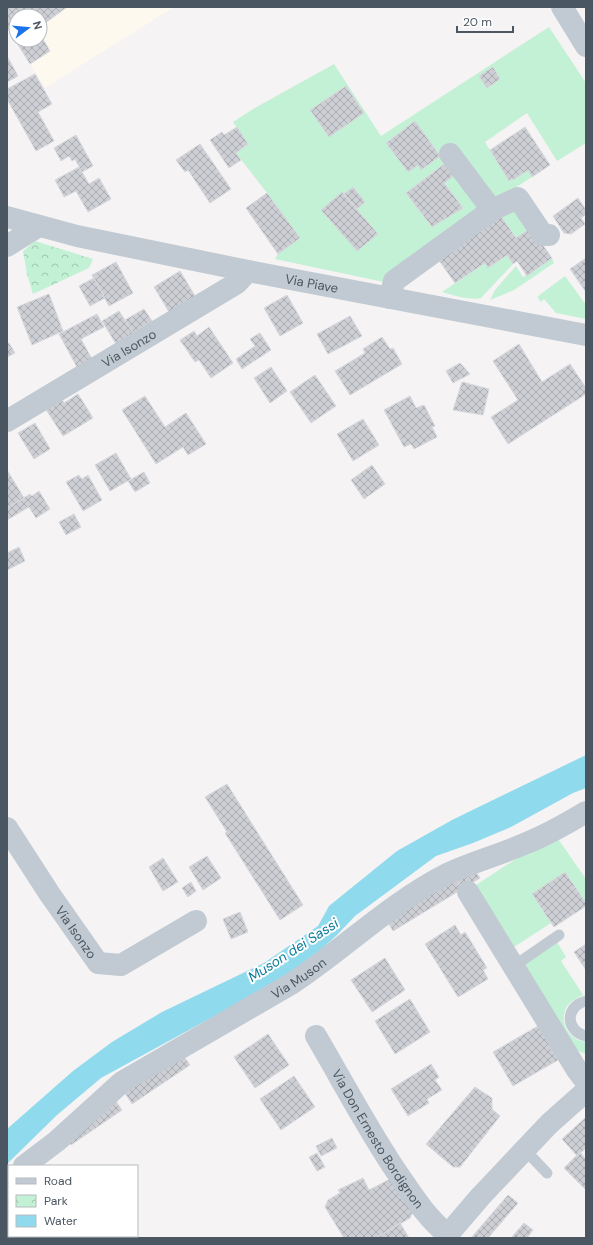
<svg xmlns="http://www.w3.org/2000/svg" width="593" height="1245" font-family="'DM Sans',sans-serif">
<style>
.commercial{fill:#fdf9ef}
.park{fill:url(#park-crowns)}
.garden{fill:#c3f1d5}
.water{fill:#90daee}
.building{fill:url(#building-cross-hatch);stroke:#d7d9de}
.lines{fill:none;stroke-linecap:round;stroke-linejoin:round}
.path{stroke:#7ad0a6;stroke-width:2.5;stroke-dasharray:3 2;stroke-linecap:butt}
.service{stroke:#c1cad2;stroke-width:11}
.minor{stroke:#c1cad2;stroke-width:22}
.tertiary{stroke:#c1cad2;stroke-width:22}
.labels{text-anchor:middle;stroke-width:4;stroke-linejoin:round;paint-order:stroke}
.street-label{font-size:13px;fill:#4a5661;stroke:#fff}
.water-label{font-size:14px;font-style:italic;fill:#0c7c9b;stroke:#fff}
</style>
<defs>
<pattern id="park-crowns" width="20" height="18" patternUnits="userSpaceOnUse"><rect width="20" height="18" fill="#c3f1d5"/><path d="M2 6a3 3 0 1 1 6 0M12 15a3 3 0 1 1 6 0" fill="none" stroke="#a0c6b0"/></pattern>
<pattern id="building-cross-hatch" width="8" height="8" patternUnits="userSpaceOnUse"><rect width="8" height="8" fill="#cdcfd5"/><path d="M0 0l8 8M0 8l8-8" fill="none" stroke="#a8abb0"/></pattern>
</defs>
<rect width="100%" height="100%" fill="#f5f3f3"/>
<path class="commercial" d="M67,7H174L45,88L30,64L50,51L40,34V27Z"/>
<path class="park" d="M35,241L93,259L89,268L33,294L27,274L23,251Z"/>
<path class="garden" d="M549,27L586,83V143L557,161L527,113L485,142L509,181L512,179L513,180L528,170L532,177L493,202L446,158L443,165L406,193L432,227L462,208L444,183L457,173L483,211L384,282L275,259L278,254L299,238L267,193L236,153L248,144L233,122L253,109L334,64L381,136Z
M514,209L537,237L516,238L501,216Z
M507,255L513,264L481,298C471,301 452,295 442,292L485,263L489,268Z
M552,258L554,263L514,290L490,300L495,290L516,266L523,277Z
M565,276L586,305V319L556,313L544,299L541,302L537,297Z
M556,836L586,879V903L565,872L532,894L551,923L514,947L476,885L542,842Z
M557,942L566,957L561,961L583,995C577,998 571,1001 567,1006C558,1023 569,1040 586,1042V1054L578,1051L572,1045L524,964Z"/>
<path class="water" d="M586,755V788L573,793L511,827L473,843L436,856L355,916L337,935L306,963L231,1007L101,1078L57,1115L7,1164V1129L73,1071L112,1042L162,1012L264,963L318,926L329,906L397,851L452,820Z"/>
<path class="building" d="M7,7H67L40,27V16H16V40H40V34L50,51L30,64L7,27Z
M7,56L18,76L7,82Z
M493,67L500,79L487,88L479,76Z
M35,74L52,104L38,112L54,141L36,151L7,99V89Z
M346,86L364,113L329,137L310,110Z
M415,121L440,156L421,170L418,165L408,172L386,143Z
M237,127L248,144L236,153L241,160L229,168L210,140L222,132L224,135Z
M525,127L550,165L532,177L528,170L513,180L512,179L509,181L490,150Z
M76,135L93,166L82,172L75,159L72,161L69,156L61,161L54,148Z
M200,144L231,189L210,203L188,170L185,172L176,160Z
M448,161L457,173L444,183L463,208L432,227L406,193Z
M79,167L89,184L99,178L111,199L88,212L76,191L64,197L55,180Z
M353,187L365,202L357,209L344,194Z
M342,192L378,234L357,251L321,210Z
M267,193L300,238L278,254L246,208Z
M578,198L586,210V214L581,218L585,224L571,234L564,233L553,216Z
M501,216L516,238L528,230L537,237L552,258L527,276L517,261L513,264L507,255L488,268L485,263L455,283L438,259Z
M586,258V292L570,269Z
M116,262L133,293L109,306L92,275Z
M180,271L195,296L169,312L154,287Z
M94,278L105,298L90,306L79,286Z
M49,294L63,331L32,345L17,307Z
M287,295L303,323L280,336L264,308Z
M144,309L152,321L133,333L125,320Z
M119,311L133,333L116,344L102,321Z
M97,314L104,327L81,339L93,361L78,369L59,334Z
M350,316L362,336L328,354L317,334Z
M209,327L233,363L211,378L199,360L195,362L180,340L194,331L197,336Z
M260,333L271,350L242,369L236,359L255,346L250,339Z
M382,337L390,349L393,348L402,364L350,395L335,371L365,353L363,349Z
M9,343L15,353L7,357V344Z
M519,344L542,382L570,364L586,388V394L508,444L491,417L518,400L493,361Z
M460,363L470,374L453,383L446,371Z
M271,367L287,391L270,403L254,378Z
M315,375L336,406L311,423L290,392Z
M462,382L489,389L483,415L453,410Z
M78,394L93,418L63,436L45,408L61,398L64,403Z
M145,396L165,427L186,413L206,444L188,455L183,447L156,464L122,410Z
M410,396L416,408L424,405L435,426L432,427L437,437L414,449L411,444L404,447L384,410Z
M363,419L379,445L353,461L337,434Z
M35,423L50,449L34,459L18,433Z
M116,453L131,479L110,491L95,465Z
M372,465L385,484L364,499L351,480Z
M7,470L24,498L7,508Z
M144,472L150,483L135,492L128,481Z
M79,475L82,479L88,475L102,500L83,511L66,482Z
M39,491L50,509L36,518L29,507L7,520V508L30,494L32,496Z
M74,514L81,527L66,535L59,522Z
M19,547L25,561L7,570V553Z
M227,784L303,905L280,920L225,833L227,832L205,797Z
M207,856L221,878L203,890L189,867Z
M163,858L178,882L163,891L149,867Z
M473,867L480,878L462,889L456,878Z
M565,872L586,903V906L554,927L532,894Z
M456,878L462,889L393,931L386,919Z
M191,882L196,891L188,897L182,888Z
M240,912L248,932L231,939L223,919Z
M455,925L461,935L465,932L487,968L483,970L488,979L458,997L425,944Z
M586,944V970L574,952Z
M385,958L405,990L372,1012L351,980Z
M410,999L430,1032L395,1054L375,1021Z
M538,1026L558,1060L513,1086L493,1052Z
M268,1034L289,1065L255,1088L234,1057Z
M182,1054L190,1065L132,1104L125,1093Z
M431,1064L439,1077L435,1080L442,1090L427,1099L429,1103L408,1116L391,1089Z
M294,1076L315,1107L281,1130L260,1099Z
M475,1087L492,1098V1109L500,1116L460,1167H453L426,1144Z
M115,1100L122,1110L71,1145L65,1136Z
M586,1117V1148L577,1156L562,1139Z
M332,1138L337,1148L321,1156L316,1146Z
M580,1152L586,1160V1190L564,1168Z
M317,1153L325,1167L317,1171L309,1157Z
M394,1177L414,1210L410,1218L376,1238H344L325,1207L328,1200L340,1193L338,1190L363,1178L369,1190Z
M508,1195L518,1203L488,1238H471Z
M9,1216V1236H35L32,1238H7V1218Z
M400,1223L409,1238H376Z
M524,1223L533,1230L527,1238H511Z"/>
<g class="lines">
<path class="path" d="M86,1236L87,1238"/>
<path class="service" d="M514,966L559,935
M586,1001C565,1006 565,1031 586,1036
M525,1150L547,1173"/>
<g class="minor">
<path d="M492,210L518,198L543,235H549"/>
<path d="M7,246L39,226"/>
<path d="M390,298L394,281L492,210L450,154"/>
<path id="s1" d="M7,421L237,283L248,271"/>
<path id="s2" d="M7,828L49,893L98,963L121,965L196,921"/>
<path d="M468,892L577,1070L586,1082"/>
<path id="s3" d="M316,1036C343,1082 368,1130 398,1174C413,1196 427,1218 448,1235"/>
<path id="s4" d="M24,1166L57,1141L122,1082L291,984C344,949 390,903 447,874C472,862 499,855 524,844C545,836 566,824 586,812"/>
<path d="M7,1180L9,1178"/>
</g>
<g class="tertiary">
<path d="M562,7L586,46"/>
<path id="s5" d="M7,217L77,236L248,271L586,335"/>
<path d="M445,1238L480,1197L549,1124L586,1091"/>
</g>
</g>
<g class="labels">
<g class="street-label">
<text dy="5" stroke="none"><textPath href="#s5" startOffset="312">Via Piave</textPath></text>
<text dy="5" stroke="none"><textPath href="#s1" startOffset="142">Via Isonzo</textPath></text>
<text dy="5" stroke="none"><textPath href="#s2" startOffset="125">Via Isonzo</textPath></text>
<text dy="5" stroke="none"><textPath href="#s4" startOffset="334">Via Muson</textPath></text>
<text dy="5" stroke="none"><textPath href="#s3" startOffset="120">Via Don Ernesto Bordignon</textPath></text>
</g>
<g class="water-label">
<text transform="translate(293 950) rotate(-33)" y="5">Muson dei Sassi</text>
</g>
</g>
<rect width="593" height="1245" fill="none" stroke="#4a5661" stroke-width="16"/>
<rect x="8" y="1165" width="130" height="72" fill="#ffffff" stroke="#b7bbc0"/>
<rect x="16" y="1178" width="20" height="6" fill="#c1cad2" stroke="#b7bbc0"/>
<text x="44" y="1185" font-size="12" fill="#4a5661">Road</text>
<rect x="16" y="1195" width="20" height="12" fill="url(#park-crowns)" stroke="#b7bbc0"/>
<text x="44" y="1205" font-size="12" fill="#4a5661">Park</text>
<rect x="16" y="1215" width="20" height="12" fill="#90daee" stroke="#b7bbc0"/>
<text x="44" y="1225" font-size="12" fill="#4a5661">Water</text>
<g transform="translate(28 28) rotate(74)"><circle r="19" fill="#ffffff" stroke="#b7bbc0"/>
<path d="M0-3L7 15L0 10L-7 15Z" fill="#1a73e8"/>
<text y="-6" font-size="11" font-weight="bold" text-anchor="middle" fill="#4a5661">N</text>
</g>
<path d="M457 26v6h56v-6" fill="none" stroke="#4a5661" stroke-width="2"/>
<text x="463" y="26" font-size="12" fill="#4a5661" stroke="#ffffff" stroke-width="3" paint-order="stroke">20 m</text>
</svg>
